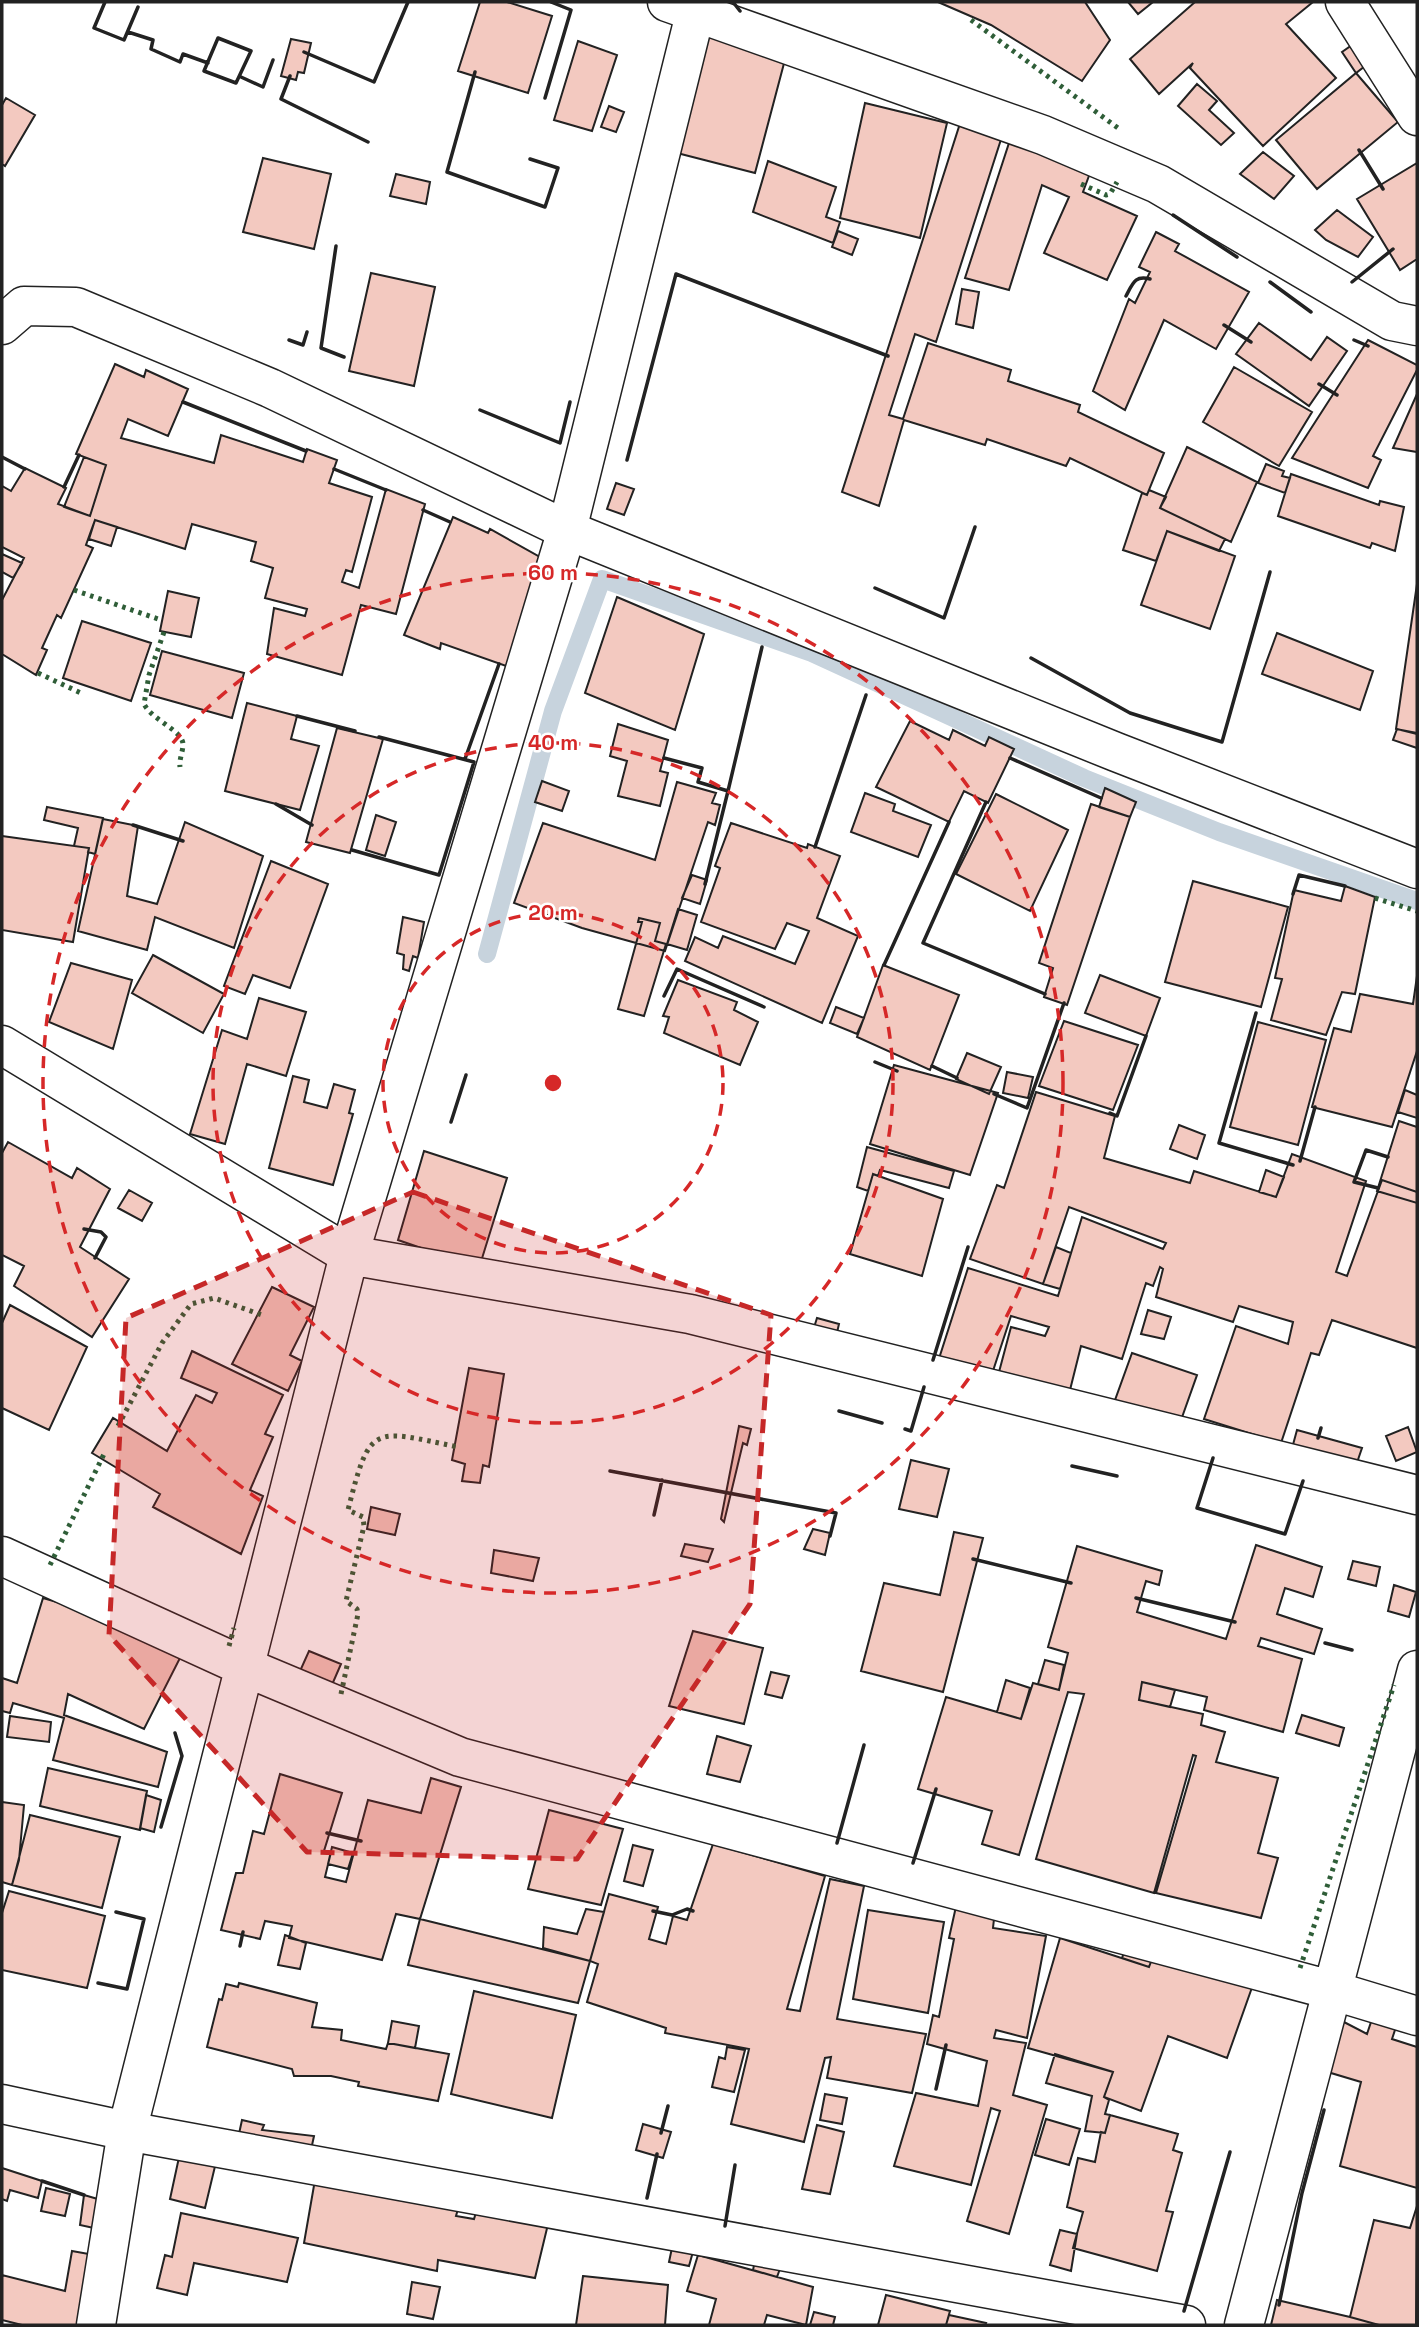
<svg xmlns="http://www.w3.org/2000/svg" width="1419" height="2327" font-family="'Space Grotesk',sans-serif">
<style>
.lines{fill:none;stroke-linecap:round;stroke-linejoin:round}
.stream{stroke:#c7d3dd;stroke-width:18}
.building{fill:#f3c9c0;stroke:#222;stroke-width:2}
.minor-casing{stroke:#222;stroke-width:41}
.minor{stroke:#fff;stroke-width:38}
.hedge{stroke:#2f5e38;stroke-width:5;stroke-dasharray:3.5 5;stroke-linecap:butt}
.wall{stroke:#222;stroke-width:3.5}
.marked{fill:#c62828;fill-opacity:0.2;stroke:#c62828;stroke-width:5;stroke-dasharray:14 9;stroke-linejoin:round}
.ring{fill:none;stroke:#d62828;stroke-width:3.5;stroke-dasharray:12 9}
.centre{fill:#d62828;stroke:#fff;stroke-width:3.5}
.ring-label{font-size:21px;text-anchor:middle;font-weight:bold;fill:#d62828;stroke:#fff;stroke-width:5;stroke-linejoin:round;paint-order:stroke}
</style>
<rect width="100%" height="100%" fill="#fff"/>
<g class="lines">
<path class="stream" d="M487,954L553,711L602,579L812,653L1084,778L1219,832L1417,901"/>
</g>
<path class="building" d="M480,2H507L552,16L528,93L458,71Z
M938,2H1085L1110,40L1082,81L991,25Z
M1128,2H1153L1138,14Z
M1195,2H1313L1286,24L1336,78L1263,146L1190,68L1193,63L1159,94L1130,59Z
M707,30L787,52L755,173L677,153Z
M291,39L311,43L304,73L298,72L296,80L281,76Z
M578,41L617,55L592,131L554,120Z
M1355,43L1369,63L1356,73L1342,52Z
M1356,73L1398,122L1317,189L1276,140Z
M1197,84L1217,101L1209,110L1234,133L1221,145L1178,106Z
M6,98L35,115L5,166L2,164V105Z
M865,103L947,123L920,238L840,218Z
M609,106L624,112L616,132L601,127Z
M964,111L1004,130L936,342L915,334L889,415L903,419L928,343L1011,370L1008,381L1080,405L1078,412L1164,453L1147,495L1070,458L1066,466L987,439L985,445L904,420L879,506L842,492Z
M1009,143L1093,165L1083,192L1137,216L1107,280L1044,253L1069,197L1042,185L1009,290L965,278Z
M1263,152L1294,176L1274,199L1240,174Z
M263,158L331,174L314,249L243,232Z
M768,161L836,187L826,217L840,222L833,243L753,212Z
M1417,163V259L1400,270L1357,199Z
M396,174L430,182L426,204L390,196Z
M1337,210L1373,237L1358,257L1326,240L1315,230Z
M838,231L858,239L852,255L832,247Z
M1156,232L1179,244L1175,251L1249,292L1216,349L1164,320L1125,410L1093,391L1129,299L1135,303L1150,272L1139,267Z
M371,273L435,287L414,386L349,371Z
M962,289L979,292L973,328L956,324Z
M1259,323L1311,360L1327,337L1347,351L1309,406L1236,354Z
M1368,340L1417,365V370L1373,456L1381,460L1368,488L1292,458Z
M115,364L144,377L146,370L188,389L168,436L128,419L121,438L214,463L221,435L303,462L307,449L337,460L329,483L372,497L352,572L346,570L342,582L359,588L386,489L425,504L396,614L361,605L342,675L267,654L274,608L305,616L307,609L265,598L273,568L251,561L256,542L192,524L185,549L95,520L86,545L93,548L61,618L57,615L42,648L47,650L36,675L2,654V600L24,558L2,547V486L11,491L25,468L66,488L58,504L90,516L106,465L76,454Z
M1234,367L1312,412L1279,466L1203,422Z
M1417,394V452L1393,448Z
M1187,447L1257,482L1231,542L1160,508Z
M84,457L106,465L90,516L64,507Z
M1266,464L1284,471L1282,476L1290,478L1285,493L1258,483Z
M1291,474L1379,505L1380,501L1404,507L1395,551L1372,543L1370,548L1278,516Z
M616,483L634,489L624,515L607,509Z
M1149,490L1166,497L1160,508L1225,539L1219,551L1167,531L1156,561L1123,550L1142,493L1147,495Z
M453,517L488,533L490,529L547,561L509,667L441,643L440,649L404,635Z
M95,520L117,527L111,546L89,539Z
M1167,531L1235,556L1210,629L1141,605Z
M2,554L22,563L13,578L2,572Z
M1417,584V733L1396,729Z
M168,591L199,598L191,637L160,631Z
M617,597L704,634L675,730L585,693Z
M82,621L151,643L131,701L63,678Z
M1277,633L1373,671L1360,710L1262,674Z
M162,651L244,673L232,718L150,695Z
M247,703L297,716L291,739L319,746L300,810L225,791Z
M910,721L949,740L953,730L985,746L989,737L1014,749L988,803L964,791L949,822L876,787Z
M618,724L668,740L660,771L668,773L660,806L618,796L627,761L610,756Z
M337,728L383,739L350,853L306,842Z
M1397,729L1417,734V748L1393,740Z
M542,781L569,791L562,811L535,802Z
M677,782L716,793L712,803L720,805L715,825L708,822L665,951L582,928L514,903L543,823L655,860Z
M1105,788L1136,802L1130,817L1099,807Z
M865,793L895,804L893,811L931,825L918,857L851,832Z
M996,794L1068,830L1030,911L956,874Z
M1091,804L1130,817L1067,1005L1044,997L1053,968L1039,963Z
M47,807L103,818L95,854L88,852L89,848L74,846L78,828L44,820Z
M376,815L396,822L385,856L366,850Z
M103,819L138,826L127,896L157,904L185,822L263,856L234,948L155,917L147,950L78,931Z
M731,823L807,848L808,844L840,856L817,918L858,936L822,1023L685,961L695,937L718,948L723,936L795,964L809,931L787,923L775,949L701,922L720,868L715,866Z
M2,836L89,848L73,942L2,930Z
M271,861L328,884L290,988L253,975L245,994L224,986Z
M692,875L707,880L700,904L682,898Z
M1193,881L1288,907L1261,1007L1165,982Z
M1345,886L1375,897L1355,994L1342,992L1326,1035L1271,1020L1282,979L1275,978L1294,890L1341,901Z
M678,909L697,915L687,950L667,944Z
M403,917L424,922L418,958L413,956L409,971L403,969L404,955L397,953Z
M639,918L660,923L655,941L666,944L644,1016L618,1009L642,922H638Z
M153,955L224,994L203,1033L132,993Z
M71,963L132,980L113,1049L49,1022Z
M883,965L959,995L930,1070L857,1037Z
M1100,975L1160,998L1146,1036L1085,1013Z
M1417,976V1051L1392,1127L1312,1107L1334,1028L1351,1032L1360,994L1413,1004Z
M678,980L737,1002L734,1010L758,1022L740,1065L664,1033L669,1017L663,1016Z
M259,998L306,1012L286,1076L247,1064L225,1144L190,1134L222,1030L247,1039Z
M836,1007L864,1018L857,1034L830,1023Z
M1064,1021L1138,1045L1113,1110L1039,1086Z
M1258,1022L1326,1040L1298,1145L1230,1127Z
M967,1053L1001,1067L989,1094L956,1079Z
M894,1065L998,1093L970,1175L870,1144Z
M1007,1072L1033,1077L1028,1098L1003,1093Z
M293,1076L309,1080L304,1102L327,1108L334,1084L355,1090L349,1113L353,1114L333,1185L269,1168Z
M1405,1090L1417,1095V1118L1398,1112Z
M1036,1092L1115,1116L1104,1158L1190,1183L1194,1171L1276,1197L1292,1154L1366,1181L1336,1272L1347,1276L1382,1180L1417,1192V1348L1332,1320L1319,1355L1311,1353L1281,1443L1204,1419L1236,1326L1288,1344L1293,1322L1239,1306L1233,1322L1156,1297L1163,1269L1160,1267L1153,1286L1146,1283L1122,1359L1081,1346L1066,1406L995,1387L1011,1327L1045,1336L1049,1327L1011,1316L990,1380L936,1368L968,1268L1058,1296L1082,1217L1163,1249L1166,1243L1069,1207L1043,1284L970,1259L997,1185L1004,1188Z
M1399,1121L1417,1127V1203L1377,1191Z
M1179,1125L1205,1135L1197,1159L1170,1149Z
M8,1142L72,1178L77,1168L110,1189L80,1247L129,1279L92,1337L14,1286L24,1266L2,1255V1153Z
M867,1147L954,1171L949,1188L880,1170L878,1176L873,1174L868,1191L857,1187Z
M424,1151L507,1178L479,1268L398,1240Z
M1266,1170L1284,1177L1276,1197L1259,1192Z
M873,1174L943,1199L922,1276L850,1254Z
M129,1190L152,1203L142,1221L118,1208Z
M1056,1247L1071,1253L1060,1289L1043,1284Z
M272,1287L314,1307L290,1355L302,1361L288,1391L232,1364Z
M10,1305L87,1347L49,1430L2,1408V1323Z
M1148,1310L1171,1317L1164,1339L1141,1334Z
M817,1318L839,1324L835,1341L812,1334Z
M192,1351L283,1395L265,1434L273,1437L250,1490L263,1496L241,1554L153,1507L160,1494L92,1453L113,1418L167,1451L196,1395L212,1403L217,1393L181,1378Z
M1132,1353L1197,1375L1175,1437L1110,1414Z
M469,1368L504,1374L489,1467L483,1465L480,1483L462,1481L465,1464L452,1460Z
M739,1426L751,1429L747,1445L743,1443L724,1522L721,1519Z
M1408,1427L1417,1452L1396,1461L1386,1436Z
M1297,1430L1362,1448L1351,1480L1288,1463Z
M911,1460L949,1469L937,1517L899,1509Z
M371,1507L400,1514L395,1535L367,1529Z
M813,1529L830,1533L825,1555L804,1549Z
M954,1532L983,1538L943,1692L861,1671L884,1583L940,1595Z
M685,1544L713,1549L708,1562L681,1556Z
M1256,1545L1322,1567L1313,1597L1285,1588L1277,1614L1322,1629L1314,1654L1261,1638L1258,1646L1302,1659L1283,1732L1204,1710L1207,1697L1142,1682L1139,1700L1203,1714L1201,1725L1225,1732L1216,1762L1278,1778L1258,1853L1278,1858L1261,1918L1156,1893L1196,1756L1193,1755L1154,1893L1036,1859L1084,1694L1068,1692L1019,1855L982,1844L992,1811L918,1789L946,1697L1021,1719L1033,1683L1059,1690L1068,1653L1048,1647L1077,1546L1162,1571L1159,1585L1146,1581L1137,1612L1226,1639Z
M494,1550L539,1558L533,1581L491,1573Z
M1353,1561L1380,1567L1376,1586L1348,1579Z
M1394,1585L1416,1592L1409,1617L1388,1611Z
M43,1598L81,1609L180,1658L144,1729L68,1694L64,1715L167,1752L158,1787L53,1760L64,1718L13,1703L10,1713L2,1711V1678L17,1683Z
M693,1631L763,1648L744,1724L669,1706Z
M309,1651L341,1664L328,1694L296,1680Z
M1045,1660L1064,1665L1059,1690L1038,1684Z
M771,1672L789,1676L782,1698L765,1694Z
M1006,1680L1030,1688L1021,1719L997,1712Z
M1142,1682L1175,1690L1170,1707L1139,1700Z
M1302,1715L1344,1728L1339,1746L1296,1733Z
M10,1716L51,1722L49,1742L7,1737Z
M717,1736L751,1746L740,1782L707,1774Z
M48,1768L147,1791L140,1830L40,1806Z
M280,1774L342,1793L324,1851L331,1852L325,1877L346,1882L368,1800L421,1813L431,1778L461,1787L420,1919L396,1914L382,1960L289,1938L292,1926L265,1921L260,1939L221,1930L236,1873H243L253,1831L264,1834Z
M146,1795L161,1800L154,1832L140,1828Z
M2,1802L24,1805L19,1860L12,1885L2,1882Z
M549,1810L623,1829L601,1905L528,1889Z
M30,1815L120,1837L102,1908L12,1885Z
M713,1844L825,1876L787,2009L800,2011L830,1879L864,1886L837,2019L926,2034L912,2093L827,2078L831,2057L825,2058L804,2142L731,2124L749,2049L665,2033L666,2028L587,2002L598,1964L590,1961L609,1894L658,1907L649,1939L666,1944L673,1916L687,1920Z
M633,1845L653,1850L643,1886L624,1881Z
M332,1847L353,1853L348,1869L328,1864Z
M9,1891L105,1916L87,1988L2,1970V1913Z
M957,1902L995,1910L993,1928L1046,1936L1027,2038L996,2030L994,2038L1026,2043L1013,2095L1047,2105L1009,2234L967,2221L1000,2111L991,2108L971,2185L894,2166L916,2093L978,2106L987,2061L927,2044L933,2015L939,2017L954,1939L949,1938Z
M586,1909L604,1912L590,1961L543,1948L544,1927L577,1934Z
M868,1910L944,1922L928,2013L853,1999Z
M420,1919L590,1961L578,2003L408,1965Z
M285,1935L306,1943L300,1969L278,1965Z
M1060,1938L1149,1967L1155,1951L1255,1979L1227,2058L1168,2036L1141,2111L1104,2097L1113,2072L1028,2048Z
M1128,1943L1155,1951L1149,1967L1122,1958Z
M239,1983L317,2003L312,2027L342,2030L341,2040L386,2049L388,2043L449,2054L438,2101L358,2086L359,2082L331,2076H294L292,2069L207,2047L219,1999L222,2000L226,1984L238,1987Z
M474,1991L576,2015L552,2118L451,2094Z
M1375,2010L1399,2018L1392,2039L1417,2047V2188L1340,2166L1361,2082L1321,2070L1342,2021L1367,2034Z
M392,2021L419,2026L415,2048L388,2043Z
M727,2047L745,2050L734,2092L712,2087L719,2057L725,2059Z
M1055,2054L1113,2072L1104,2097L1109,2100L1105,2114L1110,2115L1105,2133L1085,2131L1092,2096L1046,2083Z
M825,2094L847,2098L842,2124L820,2120Z
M1110,2115L1178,2134L1173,2150L1182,2153L1166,2211L1173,2212L1157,2271L1073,2248L1083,2212L1067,2207L1078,2158L1095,2162L1101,2132L1105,2133Z
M1046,2119L1080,2129L1069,2165L1035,2155Z
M242,2120L264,2125L262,2130L314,2136L309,2159L237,2143Z
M643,2124L671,2132L663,2158L636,2150Z
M817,2125L844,2132L830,2194L802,2189Z
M181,2148L217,2158L205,2208L170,2199Z
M2,2168L42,2181L38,2198L10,2190L7,2201L2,2199Z
M316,2174L460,2202L456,2216L474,2219L478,2206L549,2220L535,2278L438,2260L437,2271L304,2243Z
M46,2188L70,2194L65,2216L41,2211Z
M84,2195L108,2202L103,2230L80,2225Z
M1417,2206L1416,2325H1379L1350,2317L1374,2220L1410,2228Z
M181,2213L298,2238L287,2282L194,2263L187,2295L157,2288L165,2255L172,2257Z
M1060,2230L1077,2234L1071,2271L1050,2265Z
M673,2243L694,2248L689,2266L669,2262Z
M72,2251L100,2256L88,2325H22L2,2320V2275L65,2291Z
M698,2255L813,2287L806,2325L767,2315L764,2325H709L716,2299L687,2291Z
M756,2256L782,2263L777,2277L753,2270Z
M583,2276L668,2285L665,2325H576Z
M412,2282L440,2287L433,2319L407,2314Z
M886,2295L950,2311L946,2325H878Z
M1277,2300L1350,2317L1379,2325H1271Z
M814,2312L835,2317L833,2325H810Z
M949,2315L986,2323L985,2325H946Z"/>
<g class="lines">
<defs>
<path id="minor" d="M667,2L1043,135L1158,184L1392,321L1417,326
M1345,2L1417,116
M2,325L24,306L76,307L270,388L567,530L1116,752L1417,869
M2,1045L349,1255L690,1314L1417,1495
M2,1556L245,1667L460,1757L1331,1990L1417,2016
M2,2104L127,2131L1186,2325
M96,2325L127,2131L349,1255L567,530L698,2
M1244,2325L1417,1670"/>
</defs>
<use href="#minor" class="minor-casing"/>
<use href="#minor" class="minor"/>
<path class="hedge" d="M971,20L1118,128
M1081,184L1106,195L1110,194L1117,182
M74,590L161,620
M164,632L149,675L144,704C152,720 182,730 183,744C183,752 179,759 180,767
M38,673L83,694
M1375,898L1417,911
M118,1426L162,1343L191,1304L214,1298L262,1315
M50,1565L104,1454
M229,1646L234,1628
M341,1694L358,1614L357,1609L346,1601L364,1526L363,1517L348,1510C370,1423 372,1429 458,1447
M1300,1968L1394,1685"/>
<path class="wall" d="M105,2L94,28L124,40L138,7
M733,2L740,11
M128,32L153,40L151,49L180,62L183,54L208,63
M218,38L251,51L236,83L204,71Z
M304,52L374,82L408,2
M475,72L447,172L545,207L558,168L530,159
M290,76L281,99L368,142
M241,77L263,87L273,60
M545,98L571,10L551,2
M1359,150L1383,189
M1173,215L1237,257
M336,246L321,348L344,357
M1270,282L1311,312
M1352,282L1393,249
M1126,296C1133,283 1135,275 1150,279
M1224,325L1251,342
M289,340L303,345L307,332
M1354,340L1368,346
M1319,384L1337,395
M183,402L306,451
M480,410L560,443L570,402
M2,457L25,469
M627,460L676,274L888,356
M334,469L386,490
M64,487L79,455
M423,510L450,522
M875,588L944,618L975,527
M1031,658L1130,713L1222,742L1270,572
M297,716L355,731
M664,758L702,768L698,782L728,791L705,884
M1010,758L1101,798
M465,759L499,664
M728,791L762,647
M986,802L923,943L1045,994
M276,804L312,825
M133,825L183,841
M815,847L866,695
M352,850L439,875L474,762L379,737
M1293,894L1299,875L1345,886
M884,965L949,822
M664,996L677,969L764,1007
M1256,1013L1219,1143L1293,1165
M875,1062L897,1071
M932,1066L957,1078
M994,1094L1027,1108L1064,1003
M1110,1113L1117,1116L1146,1036
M451,1122L466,1075
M1300,1161L1315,1107
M1378,1188L1354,1182L1366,1150L1388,1157
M84,1229L101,1232L106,1237L95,1258
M933,1360L968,1247
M839,1411L882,1423
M905,1429L911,1431L924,1387
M1318,1438L1321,1428
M1213,1458L1197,1508L1285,1534L1303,1481
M1072,1466L1117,1476
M610,1471L836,1513L830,1536
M654,1515L662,1480
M973,1559L1071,1583
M1136,1598L1235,1622
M1325,1643L1352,1650
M161,1827L182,1756L175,1733
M327,1833L361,1841
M837,1843L864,1745
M913,1863L936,1789
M653,1911L672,1915L687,1909L693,1911
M240,1946L243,1932
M98,1983L127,1989L144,1919L116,1912
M936,2089L946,2045
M661,2133L668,2106
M42,2181L84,2195
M647,2198L657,2154
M725,2226L735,2165
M1279,2305L1302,2193L1324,2110
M1184,2311L1230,2152"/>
</g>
<path class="marked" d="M413,1192L771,1315L750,1604L577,1859L307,1852L109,1635L126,1318Z"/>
<g class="ring">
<circle cx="553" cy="1083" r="170"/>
<circle cx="553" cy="1083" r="340"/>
<circle cx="553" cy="1083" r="510"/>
</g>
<circle cx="553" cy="1083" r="10" class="centre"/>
<g class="ring-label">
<text x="553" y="580">60 m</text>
<text x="553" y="750">40 m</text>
<text x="553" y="920">20 m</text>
</g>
<rect width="1419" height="2327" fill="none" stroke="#222222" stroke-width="7"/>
</svg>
